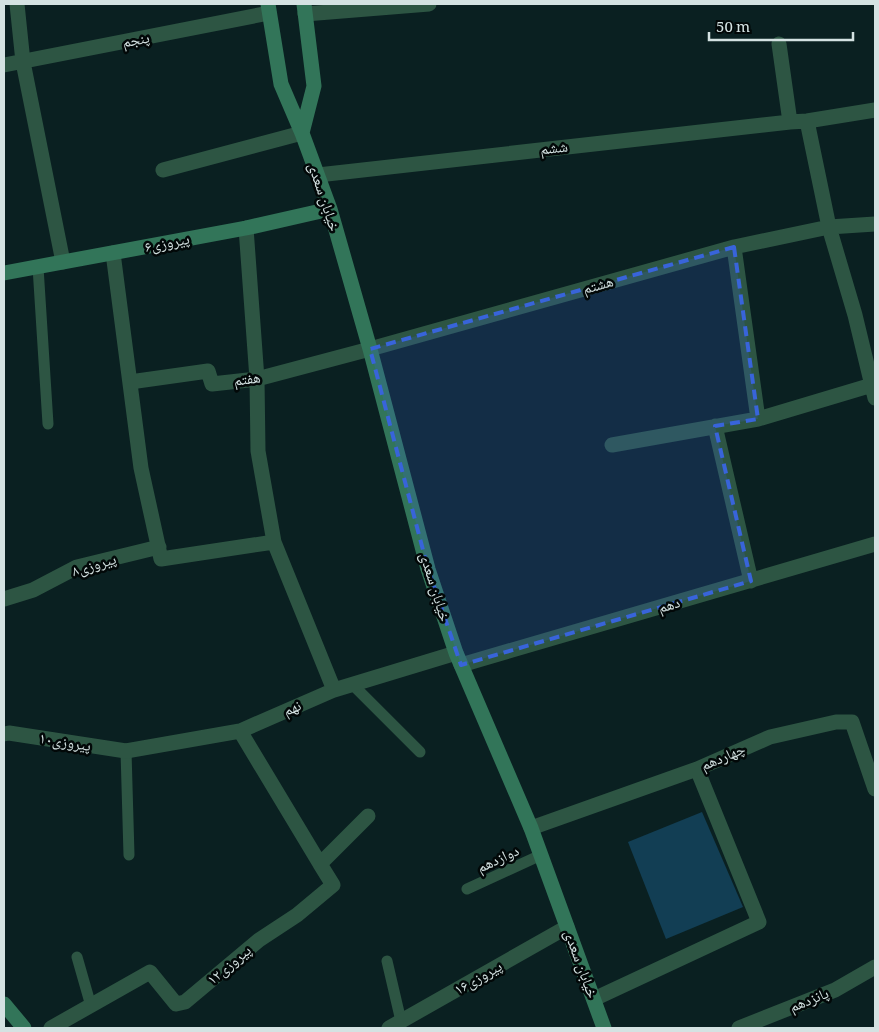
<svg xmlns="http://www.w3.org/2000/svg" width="879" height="1032" font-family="Georgia,'Noto Naskh Arabic',serif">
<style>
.building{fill:#123e54}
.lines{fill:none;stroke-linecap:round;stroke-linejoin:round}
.lane{stroke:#2d5543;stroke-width:11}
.street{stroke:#2d5543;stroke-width:15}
.secondary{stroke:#327559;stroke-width:15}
.marked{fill:#3864da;fill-opacity:0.2;stroke:#3864da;stroke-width:4;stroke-dasharray:10 6;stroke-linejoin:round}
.labels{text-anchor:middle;stroke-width:5;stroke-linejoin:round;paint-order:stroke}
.street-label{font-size:15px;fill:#d4e2e2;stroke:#020808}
</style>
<rect width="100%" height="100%" fill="#0a2021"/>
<path class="building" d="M702,812L743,907L666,939L628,842Z"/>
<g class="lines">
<path class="lane" d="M38,267L48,424
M353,685L420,752
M126,751L129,855
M467,889L541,855
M77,957L91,1006
M387,961L401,1021"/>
<path class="street" d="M17,4L23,62L63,262
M305,14L429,4
M779,44L790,122L807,121L875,110
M4,65L269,13
M807,121L829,227L855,315L875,398
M163,170L302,133
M318,175L790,122
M246,228L257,379L258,451L274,542L334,690
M113,253L141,468L161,559L274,542
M130,382L208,371L212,384L257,379L370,349L734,247L829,227L875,224
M758,419L872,385
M715,426L751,581
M612,445L758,419L734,247
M4,599L33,590L77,567L159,547
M461,665L875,544
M240,731L320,864
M4,734L9,733L126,751L240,731L334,690L456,653
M531,828L697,769L770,737L836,722H852L875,789
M594,999L759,922L697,769
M51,1028L150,972L176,1004L185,1002L259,940L297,915L333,885L320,864L368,816
M389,1028L567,927
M739,1028L835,990L875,967"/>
<path class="secondary" d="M268,4L281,84L302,133L330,209L370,349L428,569L456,653L531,828L604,1028
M302,133L314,86L304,4
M4,273L246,228L330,209
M4,1004L24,1028"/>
</g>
<path class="marked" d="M734,247L758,419L715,426L751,581L461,665L428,569L370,349Z"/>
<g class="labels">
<g class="street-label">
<text transform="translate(136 40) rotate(-11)" y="5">پنجم</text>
<text transform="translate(554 148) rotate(-6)" y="5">ششم</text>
<text transform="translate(324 197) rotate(72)" y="5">خیابان سعدی</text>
<text transform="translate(167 243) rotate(-11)" y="5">پیروزی۶</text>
<text transform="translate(598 285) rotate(-16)" y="5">هشتم</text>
<text transform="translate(247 379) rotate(-8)" y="5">هفتم</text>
<text transform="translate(94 565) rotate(-17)" y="5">پیروزی۸</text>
<text transform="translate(435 587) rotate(73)" y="5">خیابان سعدی</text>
<text transform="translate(669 605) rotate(-17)" y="5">دهم</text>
<text transform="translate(292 708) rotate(-24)" y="5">نهم</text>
<text transform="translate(65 742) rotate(9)" y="5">پیروزی۱۰</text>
<text transform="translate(723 757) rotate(-23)" y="5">چهاردهم</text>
<text transform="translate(498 859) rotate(-25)" y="5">دوازدهم</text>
<text transform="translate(581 964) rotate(70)" y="5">خیابان سعدی</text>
<text transform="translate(229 965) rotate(-40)" y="5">پیروزی۱۲</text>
<text transform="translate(478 978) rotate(-30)" y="5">پیروزی۱۶</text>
<text transform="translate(809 1000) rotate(-22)" y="5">پانزدهم</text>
</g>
</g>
<rect width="879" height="1032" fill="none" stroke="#d4e2e2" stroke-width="10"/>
<path d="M709 32v8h144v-8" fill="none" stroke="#d4e2e2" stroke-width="2.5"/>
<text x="716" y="32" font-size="15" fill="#d4e2e2" stroke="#020808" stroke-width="4" paint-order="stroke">50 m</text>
</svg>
